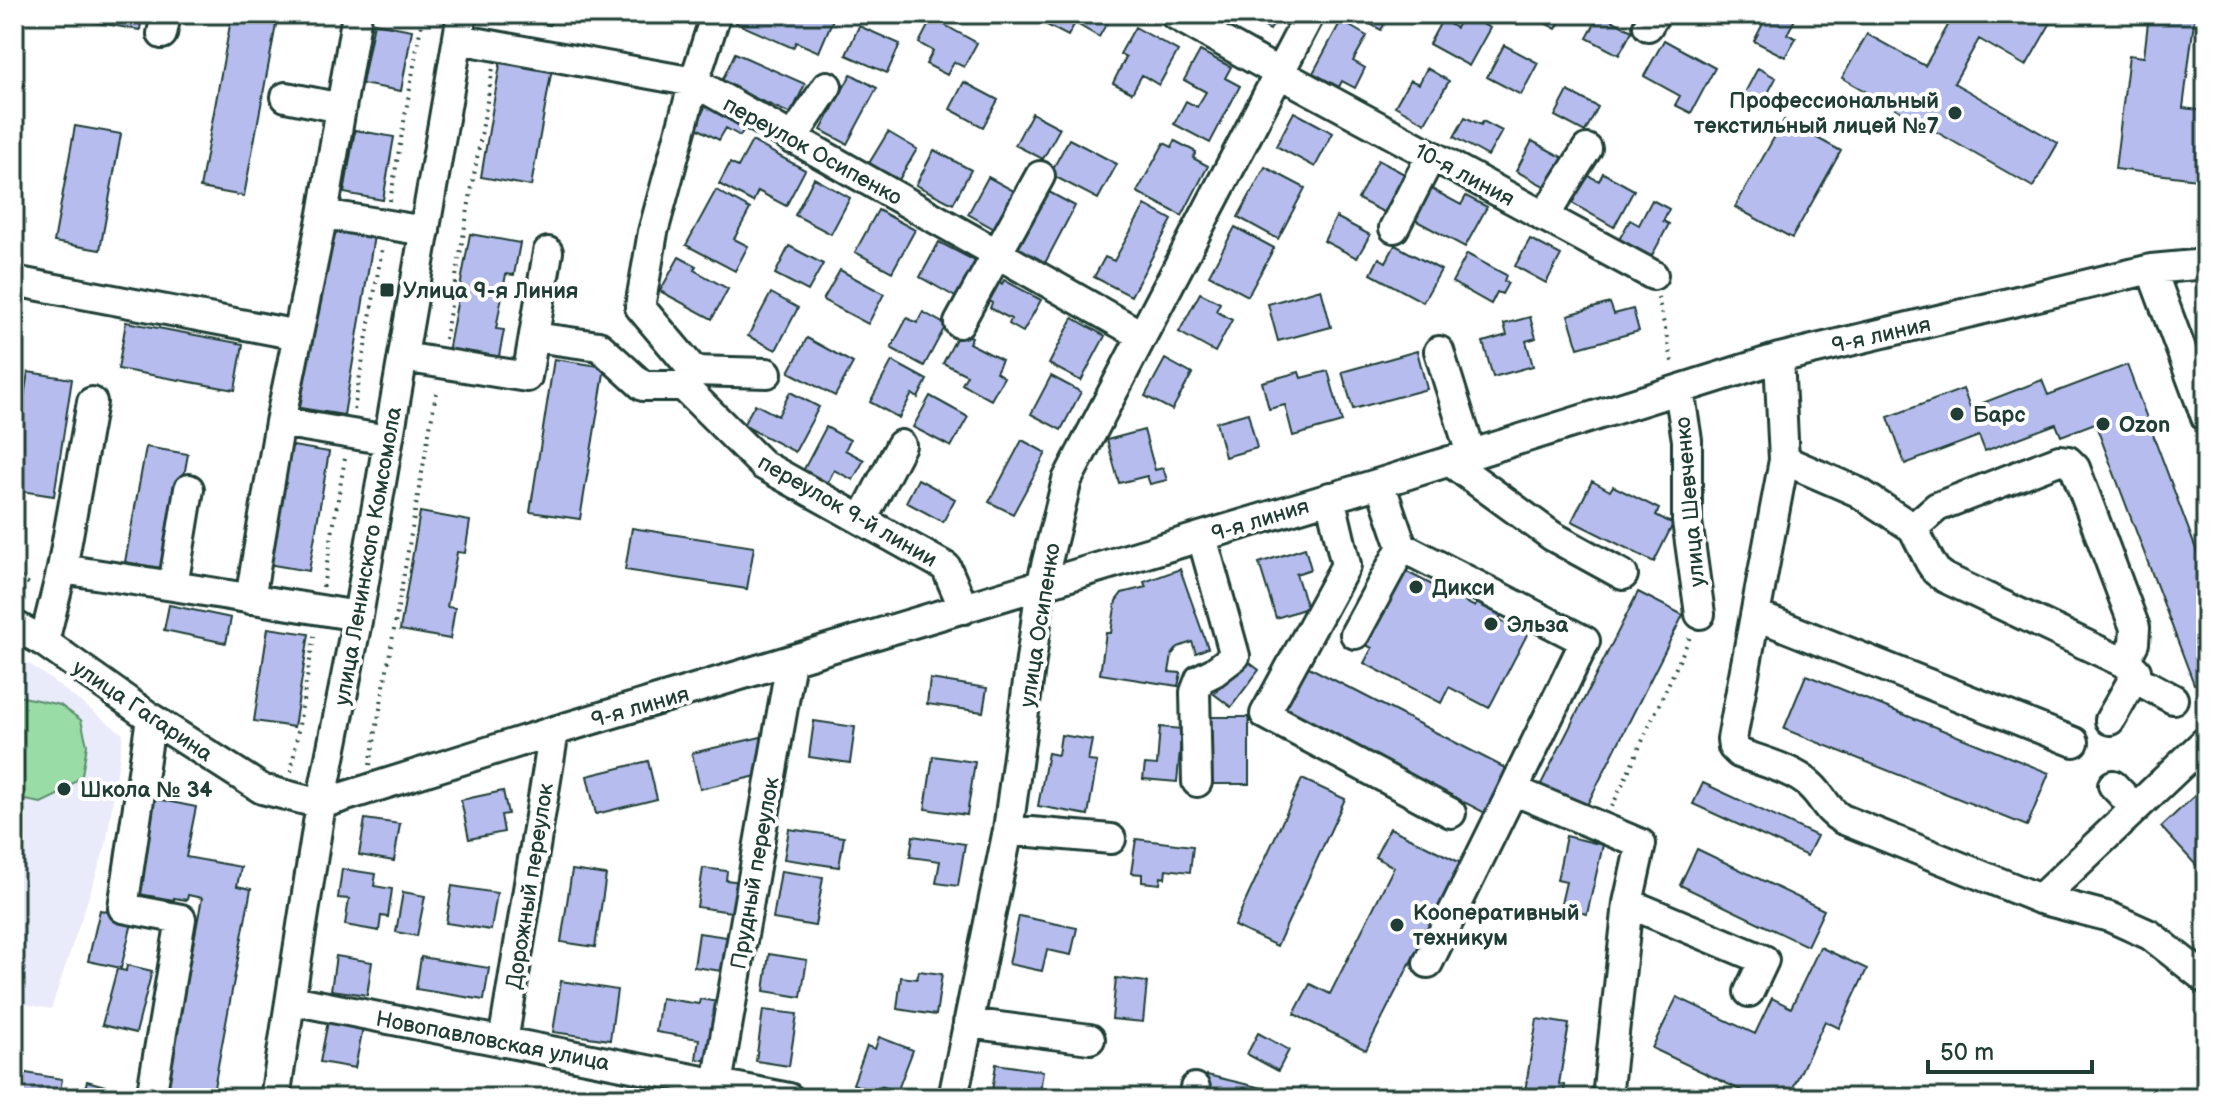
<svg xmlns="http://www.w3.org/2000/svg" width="2220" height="1112" font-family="'Balsamiq Sans',sans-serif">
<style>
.built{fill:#e9ebfa}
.green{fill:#9adca6;stroke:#5c8c6d;stroke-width:2}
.building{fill:#b6bdee;stroke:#1f3d34;stroke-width:2}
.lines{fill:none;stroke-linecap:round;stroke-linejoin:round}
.minor-casing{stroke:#1f3d34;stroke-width:34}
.path{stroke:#1f3d34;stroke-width:4;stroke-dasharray:2 6;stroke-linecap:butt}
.minor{stroke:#fff;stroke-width:28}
.poi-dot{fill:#1f3d34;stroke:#fff;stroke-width:3}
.labels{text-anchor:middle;stroke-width:8;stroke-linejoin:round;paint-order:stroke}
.poi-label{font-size:22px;font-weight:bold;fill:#1f3d34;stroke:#fff;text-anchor:start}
.street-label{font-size:22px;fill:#1f3d34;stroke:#fff}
</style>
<rect width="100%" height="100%" fill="#fff"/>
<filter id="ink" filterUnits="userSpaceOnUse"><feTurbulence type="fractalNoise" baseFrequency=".0125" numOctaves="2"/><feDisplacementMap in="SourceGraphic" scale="16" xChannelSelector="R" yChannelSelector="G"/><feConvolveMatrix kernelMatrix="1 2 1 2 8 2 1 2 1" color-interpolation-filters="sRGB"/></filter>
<g filter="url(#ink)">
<path class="built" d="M14,655L34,667L123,734L106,845L51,1009L14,1002Z"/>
<path class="green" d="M14,695L60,705L81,720L87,745L82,775L62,793L41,803L14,798Z"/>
<path class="building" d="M94,14H142L140,30L93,22Z
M232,14H278L244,196L200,188Z
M507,14H553L550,25L507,17Z
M739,14H823L833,19L819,52L796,42L793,48L736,23Z
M1045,14H1112L1099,37L1075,23L1068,36L1041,22Z
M1241,14H1280L1270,30Z
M1352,14H1390L1381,30Z
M1464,14L1490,28L1469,66L1429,44L1442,20L1456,28Z
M1528,14H1564L1556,29Z
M1600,14L1632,31L1619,55L1587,38Z
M1768,14H1798L1787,34L1796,38L1785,57L1754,41Z
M1935,14H2044L2053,19L2026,66L1979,39L1954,83L2058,143L2033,187L1842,78L1867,34L1925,66L1950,22Z
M2149,14H2195L2183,108L2206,111V180L2115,169L2129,55L2144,57Z
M932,18L977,43L964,67L954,62L947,75L926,64L933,51L919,43Z
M1341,21L1367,36L1353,61L1365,68L1355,88L1342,81L1339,87L1313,73Z
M374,23L412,30L401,91L362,84Z
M859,26L900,44L887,73L846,55Z
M1135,27L1178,51L1159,85L1142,75L1132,93L1113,83L1126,57L1120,54Z
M1664,40L1715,68L1691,113L1675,105L1680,96L1644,76Z
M1504,45L1538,63L1521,95L1487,77Z
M1200,51L1231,67L1225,78L1240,86L1210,143L1174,124L1186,101L1197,107L1206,92L1184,80Z
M735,53L805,84L791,114L721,83Z
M501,59L552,68L531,186L481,177Z
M1427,68L1449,81L1425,123L1395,106L1410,80L1419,84Z
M1758,68L1776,78L1759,110L1741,100Z
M851,74L877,88L847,144L821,130Z
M964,82L998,100L983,127L950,109Z
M1568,91L1598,107L1585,132L1555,116Z
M707,103L747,124L740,136L726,128L719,140L695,127Z
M1294,112L1333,133L1315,167L1276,146Z
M1032,113L1060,128L1043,159L1015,145Z
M1465,117L1481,125L1483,121L1502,131L1488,156L1454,137Z
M1784,120L1841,151L1792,238L1735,207Z
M75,126L121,134L100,250L54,242Z
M355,130L394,137L383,200L344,193Z
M888,132L917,149L897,183L868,165Z
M1069,139L1117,164L1098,199L1050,174Z
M752,141L805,170L786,206L758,191L753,202L719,184L730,163L738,167Z
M1175,141L1196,152L1193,158L1208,166L1182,216L1137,192L1164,143L1172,147Z
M1532,141L1569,161L1553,191L1516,171Z
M934,150L971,170L953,204L916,185Z
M1378,160L1410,177L1389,215L1358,199Z
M1265,167L1305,188L1278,239L1238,217Z
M1603,173L1634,190L1614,227L1572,203L1587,175L1599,181Z
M988,177L1025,197L998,231L968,214Z
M814,178L850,198L831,234L795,215Z
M1430,188L1461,205L1466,196L1487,207L1465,247L1413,219Z
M716,190L750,209L734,239L748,246L735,271L686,245Z
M1049,192L1075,206L1045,263L1018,249Z
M1652,200L1669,209L1663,221L1669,224L1649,261L1617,243L1630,220L1639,225Z
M1145,205L1172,220L1131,296L1094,277L1105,257L1114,261Z
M878,210L915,230L892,272L855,252Z
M1336,217L1370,235L1357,258L1324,241Z
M1235,227L1274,248L1248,296L1209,275Z
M330,229L374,236L344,415L300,408Z
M470,234L520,243L514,275L506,274L496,329L504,330L498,361L448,352Z
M1530,239L1561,255L1546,283L1515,266Z
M939,242L979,263L959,299L920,277Z
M1395,245L1441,270L1423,302L1371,274L1379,258L1386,262Z
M789,246L823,264L808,291L775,274Z
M1467,254L1506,275L1504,281L1508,283L1502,294L1497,292L1491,304L1452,282Z
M679,257L696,266L694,270L728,289L712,319L660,291Z
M840,270L884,294L868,324L823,300Z
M989,277L1002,284L1004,280L1041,300L1023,332L1009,324L1011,319L990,308L992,303L979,295Z
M1321,289L1331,327L1278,341L1268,304Z
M771,293L798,308L776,350L748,336Z
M1200,293L1220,303L1216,311L1232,320L1215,352L1179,332Z
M1610,303L1614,314L1633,309L1639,331L1578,348L1568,315Z
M923,312L946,325L924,366L891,348L907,318L917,323Z
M1530,317L1536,338L1526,341L1533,366L1493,377L1483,342L1507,335L1504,324Z
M1073,318L1105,336L1081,381L1049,364Z
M126,322L243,344L235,390L118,369Z
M960,331L972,337L969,343L1002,360L996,372L1004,377L991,400L962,384L967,375L943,363Z
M807,338L853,363L835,396L789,372Z
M1417,351L1427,389L1353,409L1342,372Z
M554,359L605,367L580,519L530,512Z
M1165,359L1192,374L1172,410L1145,396Z
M892,361L927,380L918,398L912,394L899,418L870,402Z
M2127,365L2206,576V680L2194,684L2095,423L2061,436L2056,424L1985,451L1979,436L1905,464L1888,417L1963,389L1970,408L2042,380L2048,395Z
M1328,371L1342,422L1293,436L1285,405L1269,409L1262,382L1299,372L1301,378Z
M28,372L72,379L54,496L14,490V457Z
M1051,376L1081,392L1061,430L1031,414Z
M790,392L819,407L795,452L743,425L755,404L778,416Z
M930,396L968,417L951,447L913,427Z
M1248,413L1257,448L1225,457L1216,422Z
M826,427L850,440L845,450L864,460L853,480L834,470L827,484L803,471Z
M1144,430L1155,470L1163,468L1167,480L1150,484L1147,476L1119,483L1107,440Z
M1022,440L1046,453L1013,514L989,502Z
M287,445L329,452L309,571L267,564Z
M146,447L188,454L167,569L125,562Z
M918,479L955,499L943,522L906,502Z
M1592,481L1610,491L1613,486L1659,509L1656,515L1673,524L1654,562L1572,521Z
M420,512L470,521L465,553L457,552L447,607L455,608L450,639L400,630Z
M632,528L754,547L747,589L625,570Z
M1305,548L1311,569L1296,574L1307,608L1276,618L1259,563Z
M1180,569L1208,648L1196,653L1192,642L1178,647L1172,655L1169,672L1181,673L1178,686L1100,674L1106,633H1111L1116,601L1122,593L1146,587L1144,582Z
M1403,570L1475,607L1479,599L1503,612L1499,619L1511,626L1515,618L1531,627L1489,708L1449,687L1441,703L1364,663L1372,648L1364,644Z
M1638,592L1683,615L1583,813L1538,790Z
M169,605L231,618L226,643L164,630Z
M268,628L309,634L294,727L254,721Z
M1242,657L1259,670L1231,707L1214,694Z
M1301,663L1507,769L1485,813L1278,706Z
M1806,675L2049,773L2027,826L1784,729Z
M930,679L987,688L983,712L927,704Z
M1207,717H1249V784H1207Z
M814,721L855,727L850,763L809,757Z
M1160,727L1182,729L1177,782L1143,779L1145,764L1157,765Z
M1061,735L1092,740L1088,761L1097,762L1088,815L1038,806L1048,753L1058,755Z
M761,737L770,773L700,789L692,753Z
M933,756L975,762L967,815L925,809Z
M648,761L657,799L596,814L587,776Z
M1302,779L1345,799L1277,946L1234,926Z
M1703,783L1817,836L1807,856L1693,804Z
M2206,785V876L2161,827Z
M503,791L508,814L501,815L504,832L469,839L461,800Z
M151,798L196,807L186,857L241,867L237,886L251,889L212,1098H164L202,898L188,895L187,900L174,898V900L133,893Z
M365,819L400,824L394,861L359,855Z
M1390,828L1461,863L1366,1050L1294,1014L1310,984L1330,994L1394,867L1375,857Z
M789,829L844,837L839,867L784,859Z
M913,836L965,844L958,886L936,883L940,861L910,857Z
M1566,836L1603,845L1587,914L1560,908L1566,882L1557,880Z
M1136,839L1193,846L1190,872L1166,869L1165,878L1161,877L1160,884L1142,882V874L1131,873Z
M1697,849L1824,910L1807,946L1680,885Z
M703,868L727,871L726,880L743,882L738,913L697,907Z
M342,869L376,874L374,886L392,889L388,917L381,916L379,931L345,925L349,899L338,898Z
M572,870L606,875L595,947L561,942Z
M781,871L823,877L815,926L773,919Z
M452,886L497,893L491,930L446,923Z
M403,892L425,896L417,936L396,932Z
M100,910L127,916L132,923L121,968L88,961Z
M1019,916L1077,928L1071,955L1047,950L1042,971L1009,964Z
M699,933L734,938L729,972L694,967Z
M1820,947L1867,969L1839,1028L1825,1021L1788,1098H1757L1652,1048L1677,997L1755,1034L1772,998L1791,1008Z
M769,954L807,960L801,997L764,991Z
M336,956L372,962L367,995L331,990Z
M421,957L489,968L484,1000L416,989Z
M127,965L152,971L136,1033L102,1025L117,969L126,971Z
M919,971L942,974L936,1015L897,1009L901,977L917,979Z
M1116,978L1147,982L1143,1022L1112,1019Z
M561,981L617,990L610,1040L553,1032Z
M661,998L699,1004L700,999L730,1004L717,1062L696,1059L699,1039L656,1032Z
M763,1010L797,1014L789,1066L756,1061Z
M330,1011L365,1017L355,1068L320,1062Z
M1537,1019L1569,1024L1559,1084L1565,1085L1563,1098L1524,1097Z
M1258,1033L1289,1050L1278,1071L1247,1054Z
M879,1037L913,1050L897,1092L881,1086L878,1094L853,1084L867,1046L875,1049Z
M996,1064L1043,1071L1039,1098H991Z
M14,1071L62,1079L59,1098H14Z
M1207,1075L1304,1098H1202Z
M87,1081L123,1091L121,1098H82Z
M314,1089L359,1097V1098H313Z
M391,1090L424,1096L423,1098H390Z
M482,1093L506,1097V1098H481Z
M1085,1093L1119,1098H1085Z"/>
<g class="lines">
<defs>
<path id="minor" d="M357,14L323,214L425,231
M1174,14L1279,73L1653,275
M1648,26L1655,14
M162,34L166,14
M458,39L694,82L1141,335
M286,97L341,108
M792,139L827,86
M1544,217L1587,149
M1394,228L1431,156
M2151,269L2206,417
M14,281L298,335L280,422L388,440
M959,323L1040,176
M298,335L323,214
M534,337L599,346L643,386H683
M1439,351L1471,454
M403,357L527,377L548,252
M1779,358L1784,460L1858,492L1913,528L1930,562L1936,571L1945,578L2131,666L2136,671L2134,678L2110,720
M694,371L767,373
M683,386L694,371L640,307L653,232L694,82L716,14
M683,386L763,465L946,567L964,609
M1679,390L1687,440V521L1700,614
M1784,460L1732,739L1733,747L1739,753C1760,761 1796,770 1811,786C1823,797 1827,811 1842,819L2040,899L2110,917L2150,935L2206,979
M1449,461L1552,536L1623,575
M1380,483L1402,547L1585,641L1513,790L1641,844L1628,903L1607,1098
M1330,497L1346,565L1265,714L1451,813
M862,520L901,445
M1913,528L1937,507L2059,460L2068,461L2075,468L2135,628L2134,643L2124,663
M62,569L92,402
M173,586L358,616
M250,599L280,422
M1755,615L2074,742
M14,625L44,642L151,718L262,789L321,804L554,731L1380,483L1779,358L2151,269L2206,264
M1355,634L1402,547
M44,642L62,569L173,586L189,489
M2134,678L2173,699
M1197,782L1195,692L1200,679L1214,672L1235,656L1202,537
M2113,785L2135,808
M1008,830L1111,839
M2040,899L2206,741
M1628,903L1764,960L1749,992
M1428,963L1513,790
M292,1000L789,1098
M968,1023L1090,1039
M503,1042L554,731
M717,1084L791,661
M151,1098L181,919L123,908L151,718
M275,1098L321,804L358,616L462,14
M953,1098L1008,830L1041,586L1067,480L1310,14
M1193,1098L1195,1088"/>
</defs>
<use href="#minor" class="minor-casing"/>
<path class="path" d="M500,24L502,14
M390,201L423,14
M1658,297L1673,366
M445,339L493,68
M354,410L382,249
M14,573L32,586
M323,587L345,458
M370,765L437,388
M291,772L315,631
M1612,807L1690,637"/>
<use href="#minor" class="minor"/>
</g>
</g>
<g class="poi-dot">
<circle cx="1955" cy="113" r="8"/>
<rect x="379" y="282" width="16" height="16" rx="4"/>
<circle cx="1957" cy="414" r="8"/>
<circle cx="2103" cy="424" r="8"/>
<circle cx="1416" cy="587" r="8"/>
<circle cx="1491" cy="624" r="8"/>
<circle cx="64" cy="789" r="8"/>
<circle cx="1397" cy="925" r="8"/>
</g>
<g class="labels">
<g class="poi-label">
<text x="1939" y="108" text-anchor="end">Профессиональный<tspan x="1939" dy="25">текстильный лицей №7</tspan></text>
<text x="403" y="298">Улица 9-я Линия</text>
<text x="1973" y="422">Барс</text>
<text x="2119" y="432">Ozon</text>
<text x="1432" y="595">Дикси</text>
<text x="1507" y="632">Эльза</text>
<text x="80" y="797">Школа № 34</text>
<text x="1413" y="920">Кооперативный<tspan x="1413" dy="25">техникум</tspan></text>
</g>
<g class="street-label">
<text transform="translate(813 150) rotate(29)" y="8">переулок Осипенко</text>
<text transform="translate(1465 174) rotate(28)" y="8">10-я линия</text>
<text transform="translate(1881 334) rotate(-13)" y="8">9-я линия</text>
<text transform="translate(1689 502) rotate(-95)" y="8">улица Шевченко</text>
<text transform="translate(848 510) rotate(30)" y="8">переулок 9-й линии</text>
<text transform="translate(1260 519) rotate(-17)" y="8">9-я линия</text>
<text transform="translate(367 556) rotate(-80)" y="8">улица Ленинского Комсомола</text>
<text transform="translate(1039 625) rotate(-81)" y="8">улица Осипенко</text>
<text transform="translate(640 706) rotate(-16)" y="8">9-я линия</text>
<text transform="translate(143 710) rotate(34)" y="8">улица Гагарина</text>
<text transform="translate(754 873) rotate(-80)" y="8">Прудный переулок</text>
<text transform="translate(529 886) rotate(-81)" y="8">Дорожный переулок</text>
<text transform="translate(493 1040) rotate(11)" y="8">Новопавловская улица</text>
</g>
</g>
<rect width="2220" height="1112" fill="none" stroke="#fff" stroke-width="48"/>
<rect x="24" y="24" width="2172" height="1064" fill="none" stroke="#1f3d34" stroke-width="3" filter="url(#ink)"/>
<path d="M1928 1060v12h164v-12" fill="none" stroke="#1f3d34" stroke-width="4"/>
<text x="1940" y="1060" font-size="24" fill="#1f3d34" stroke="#ffffff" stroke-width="6" paint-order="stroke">50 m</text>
</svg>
